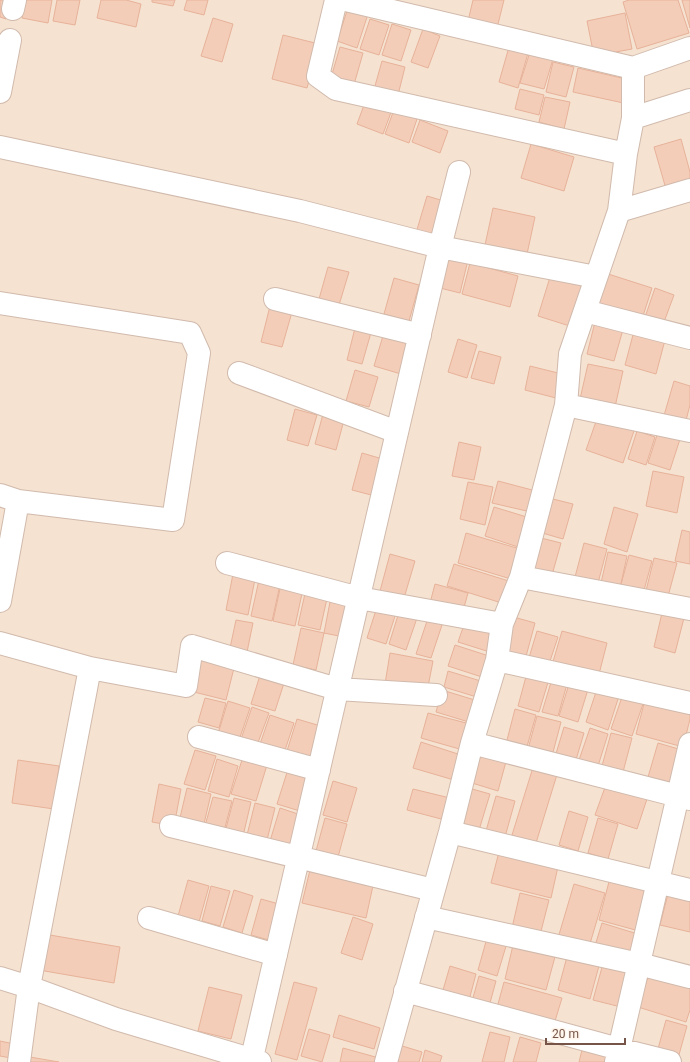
<svg xmlns="http://www.w3.org/2000/svg" width="690" height="1062" font-family="Roboto,sans-serif">
<style>
.residential{fill:#f5e2d1}
.building{fill:#f4cdb9;stroke:#e7b299}
.lines{fill:none;stroke-linecap:round;stroke-linejoin:round}
.minor-casing{stroke:#d1baac;stroke-width:24}
.minor{stroke:#fff;stroke-width:22}
</style>
<rect width="100%" height="100%" fill="#fdf1e3"/>
<path class="residential" d="M0,0H690V1062H0Z"/>
<path class="building" d="M0,0H11L6,19L0,17Z
M25,0H52L48,23L22,18Z
M57,0H80L75,25L53,21Z
M101,0H126L141,4L136,27L97,18Z
M152,0H175L173,6L152,2Z
M187,0H208L204,15L184,10Z
M473,0H504L497,28L468,21Z
M629,0H678L689,33L637,49L623,2Z
M682,0H690V28Z
M348,8L368,14L357,48L337,41Z
M625,13L632,49L594,56L587,21Z
M213,18L233,24L222,62L201,56Z
M370,19L389,25L379,55L360,49Z
M392,24L411,30L401,61L382,55Z
M423,29L440,36L428,68L411,62Z
M283,35L319,44L307,88L272,79Z
M340,47L363,53L353,88L330,81Z
M509,47L528,53L518,88L499,82Z
M530,52L553,59L544,89L520,83Z
M382,61L405,67L397,99L373,93Z
M553,62L574,67L566,97L546,92Z
M578,68L626,79L628,104L573,92Z
M520,89L544,95L539,115L515,109Z
M367,97L393,107L383,134L357,124Z
M545,97L570,102L564,129L539,122Z
M395,107L418,116L409,143L385,134Z
M420,120L448,131L440,153L412,142Z
M681,139L690,172V183L666,189L654,147Z
M531,144L574,157L564,191L521,178Z
M427,196L444,201L434,238L416,233Z
M493,208L535,217L527,254L485,245Z
M446,250L469,256L460,293L436,287Z
M470,263L518,276L510,307L462,294Z
M328,267L349,272L339,305L319,299Z
M605,273L652,288L641,322L594,307Z
M551,274L589,286L576,328L538,316Z
M394,278L419,285L409,321L384,314Z
M655,288L674,295L661,330L643,323Z
M270,306L292,312L282,347L261,342Z
M596,318L624,326L614,361L587,354Z
M356,324L372,329L362,364L347,360Z
M385,329L411,337L401,374L374,366Z
M634,331L665,340L656,374L625,365Z
M458,339L477,345L467,378L448,372Z
M479,351L501,357L494,384L471,378Z
M588,364L623,371L615,407L580,399Z
M530,366L562,374L556,398L525,390Z
M355,370L378,377L369,407L346,401Z
M674,381L690,386V405L685,424L663,419Z
M295,409L317,415L308,446L287,440Z
M599,413L636,425L623,463L586,450Z
M323,414L344,420L336,450L315,444Z
M659,429L681,436L670,470L648,463Z
M637,431L655,437L646,465L628,459Z
M459,442L481,447L474,480L452,476Z
M362,453L386,460L375,496L352,490Z
M653,471L684,477L677,513L646,506Z
M498,481L536,491L531,512L492,503Z
M468,482L493,487L485,525L460,519Z
M549,498L573,504L563,539L539,532Z
M494,507L530,518L521,548L485,536Z
M614,507L638,514L627,552L604,544Z
M682,530L690,532V564L675,561Z
M466,533L520,549L511,579L458,563Z
M537,537L561,543L552,575L528,569Z
M584,543L607,549L598,583L575,577Z
M608,552L627,556L620,588L601,583Z
M390,554L415,561L404,598L380,591Z
M629,555L652,561L643,594L620,588Z
M654,558L677,563L667,600L645,595Z
M454,564L512,582L505,604L447,586Z
M233,574L255,579L248,615L226,610Z
M259,580L280,585L272,621L251,616Z
M281,584L303,589L295,626L273,621Z
M435,584L468,593L463,611L430,603Z
M306,589L328,594L320,630L298,625Z
M330,602L355,607L349,638L324,633Z
M377,607L396,613L386,644L367,638Z
M399,612L417,618L406,650L389,644Z
M662,613L684,618L675,653L654,647Z
M429,615L444,619L431,658L416,654Z
M510,616L535,623L525,660L500,654Z
M466,619L500,630L493,653L458,642Z
M236,620L253,623L247,652L230,648Z
M301,628L324,633L316,670L293,665Z
M537,631L558,637L548,667L528,661Z
M562,631L607,643L598,678L552,665Z
M455,645L492,657L485,678L448,666Z
M200,651L236,660L226,700L190,691Z
M390,653L433,661L427,692L385,684Z
M262,669L286,677L275,711L251,704Z
M448,671L484,682L480,698L444,687Z
M527,673L549,679L539,712L518,706Z
M552,679L567,684L558,716L542,712Z
M570,681L589,686L578,722L559,716Z
M597,689L619,696L608,730L586,722Z
M442,690L478,701L472,723L436,712Z
M623,694L644,701L632,736L611,729Z
M205,698L226,703L219,728L198,722Z
M645,700L690,712V719L683,747L636,734Z
M228,701L250,708L238,743L217,737Z
M252,707L269,713L256,748L240,742Z
M515,709L536,715L526,750L506,744Z
M428,713L470,724L463,750L421,738Z
M270,715L294,723L283,756L259,747Z
M537,716L561,722L552,756L528,749Z
M297,719L324,727L314,763L286,754Z
M564,727L584,733L575,763L555,757Z
M590,728L608,734L598,766L579,760Z
M611,733L632,738L623,772L602,766Z
M421,742L461,755L454,780L413,768Z
M658,743L682,750L673,784L648,777Z
M195,750L216,756L205,790L184,784Z
M482,751L507,758L498,791L472,783Z
M243,757L267,765L256,801L231,794Z
M217,759L238,766L229,797L208,791Z
M18,760L59,766L54,809L12,803Z
M535,761L559,768L536,843L512,835Z
M290,763L316,772L303,812L277,804Z
M608,779L649,793L637,829L595,815Z
M333,781L357,788L347,822L323,815Z
M159,784L181,789L174,826L152,822Z
M465,787L490,794L479,830L455,823Z
M187,788L211,794L203,828L179,822Z
M413,789L450,798L445,820L407,810Z
M496,796L515,801L505,837L486,831Z
M213,797L232,801L224,831L205,826Z
M234,798L251,802L243,836L225,832Z
M255,803L275,808L266,844L246,839Z
M280,808L307,817L296,849L270,841Z
M569,811L588,817L578,851L559,845Z
M325,818L347,824L338,857L316,851Z
M598,818L618,824L608,859L588,853Z
M500,848L559,862L551,898L491,883Z
M311,866L374,881L366,918L302,903Z
M611,874L651,884L639,931L599,920Z
M188,880L209,886L199,922L178,916Z
M574,884L605,893L589,947L558,938Z
M211,886L230,891L220,926L202,921Z
M234,890L253,896L242,933L223,927Z
M669,890L690,895V932L660,925Z
M520,893L549,900L540,935L512,928Z
M261,899L286,906L276,942L251,935Z
M353,917L373,924L362,960L341,953Z
M602,923L641,935L633,961L594,949Z
M44,934L120,947L114,983L39,970Z
M487,938L507,943L497,976L478,970Z
M514,941L556,953L546,990L505,979Z
M568,953L600,962L590,999L558,990Z
M604,960L631,967L621,1007L593,1000Z
M450,966L476,974L468,1004L441,997Z
M649,974L690,987V1010L686,1022L638,1007Z
M479,976L496,981L488,1010L471,1005Z
M294,982L317,988L297,1060L275,1054Z
M504,982L562,998L552,1031L495,1015Z
M209,987L242,995L231,1039L198,1031Z
M339,1015L380,1028L374,1049L333,1037Z
M666,1020L687,1026L677,1062L656,1056Z
M309,1029L330,1035L322,1062L301,1056Z
M490,1032L510,1037L504,1062H482Z
M520,1037L541,1043L536,1062H513Z
M0,1041L19,1045L16,1059L0,1056Z
M399,1045L422,1052L419,1062H395Z
M343,1048L379,1058L378,1062H340Z
M425,1050L442,1056L440,1062H422Z
M582,1050L611,1058L609,1062H579Z
M24,1056L59,1062H23Z"/>
<g class="lines">
<defs>
<path id="minor" d="M336,0L318,76L336,89L626,154
M346,0L633,68L690,48
M13,9L15,0
M0,92L10,40
M633,118L690,100
M0,147L300,211L440,247L596,277
M619,211L690,190
M275,299L420,335
M0,303L190,333L199,353L173,520L18,501L0,495
M585,311L690,338
M239,373L397,432
M566,405L690,431
M227,563L359,598L502,624
M521,577L690,609
M0,601L18,501
M0,643L90,668L186,686L192,646L337,689L436,695
M497,660L690,703
M199,737L319,770
M472,743L690,799
M171,826L433,890
M450,832L690,890
M426,917L639,964L690,977
M149,918L276,955
M0,978L29,987L116,1019L260,1062
M405,991L619,1049L670,1062
M19,1062L29,987L90,668
M251,1062L440,247L459,172
M386,1062L450,832L472,743L497,660L502,624L521,577L566,405L570,354L619,211L626,154L633,118V68
M616,1062L690,744"/>
</defs>
<use href="#minor" class="minor-casing"/>
<use href="#minor" class="minor"/>
</g>
<path d="M546 1038v6h79v-6" fill="none" stroke="#765548" stroke-width="2"/>
<text x="552" y="1038" font-size="12" fill="#765548" stroke="#fff5ea" stroke-width="3" paint-order="stroke">20 m</text>
</svg>
